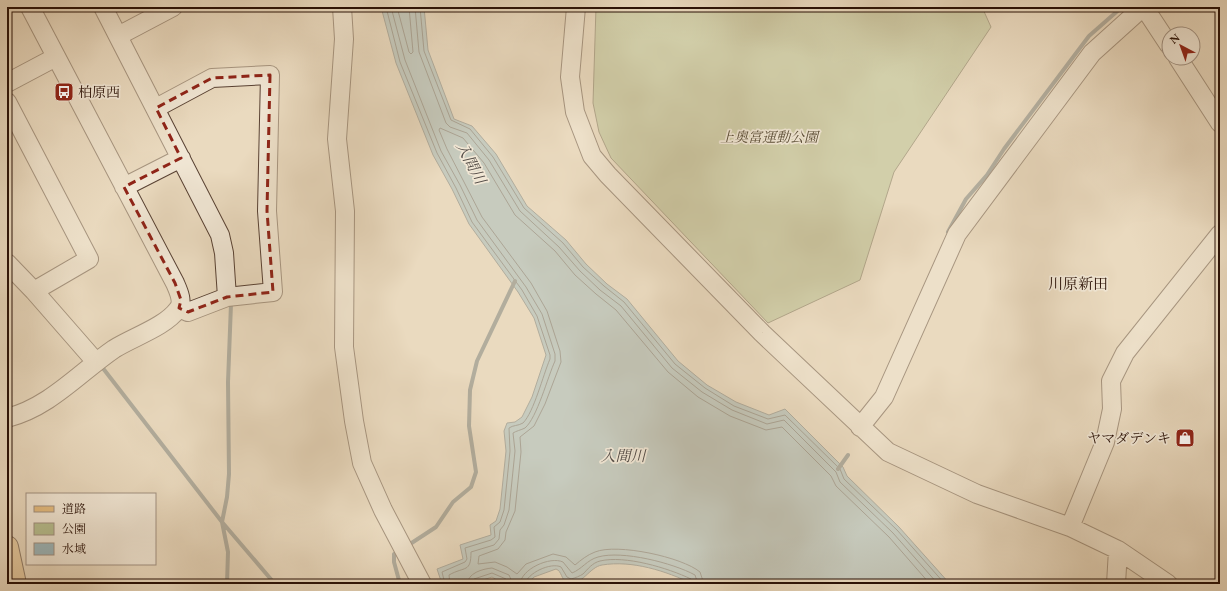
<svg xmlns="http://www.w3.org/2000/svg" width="1227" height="591" font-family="'EB Garamond','Noto Serif JP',serif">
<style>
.green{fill:#b7c091;stroke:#70684c}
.water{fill:#9db8bd;stroke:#6f7574}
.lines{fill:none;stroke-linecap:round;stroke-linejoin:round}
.shore{stroke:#636462;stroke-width:1}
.stream{stroke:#6f7574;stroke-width:4}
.minor-casing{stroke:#594234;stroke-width:20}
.major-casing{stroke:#291006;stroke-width:24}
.minor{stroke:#f1e7d5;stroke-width:18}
.major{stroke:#e5bd80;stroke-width:22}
.marked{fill:none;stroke:#8f2418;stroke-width:3;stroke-dasharray:8 5;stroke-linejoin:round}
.labels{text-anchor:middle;stroke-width:3.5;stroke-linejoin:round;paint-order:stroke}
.poi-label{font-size:14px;fill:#291006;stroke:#f1e7d5;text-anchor:start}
.park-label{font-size:14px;font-style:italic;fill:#5b4e37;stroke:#f1e7d5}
.water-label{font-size:15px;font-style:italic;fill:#524b46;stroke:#f1e7d5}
.neighbourhood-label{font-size:15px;fill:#291006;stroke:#f1e7d5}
</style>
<rect width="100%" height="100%" fill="#eadabf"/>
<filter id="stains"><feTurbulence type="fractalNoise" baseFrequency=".005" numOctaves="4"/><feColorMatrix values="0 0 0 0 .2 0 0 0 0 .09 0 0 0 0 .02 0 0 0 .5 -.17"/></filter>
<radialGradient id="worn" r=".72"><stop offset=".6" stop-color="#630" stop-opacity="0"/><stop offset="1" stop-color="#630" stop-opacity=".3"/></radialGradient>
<path class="green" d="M596,7H982L991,27L894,172L860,280L768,323L611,158L599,132L593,103Z"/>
<path class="water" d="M381,7H424L428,50L454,119L472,126L496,154L527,206L566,240L586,264L607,284L627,299L678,361L707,385L736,402L769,415L785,409L843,467L847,476L899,527L950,584H693C666,571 632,560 602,565C589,567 582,587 567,582C561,580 562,571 556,569L534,577L528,584H504L492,577L471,584H442L437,569L463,559L460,545L491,535L490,525L496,521L500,509L506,451L504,431L507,423L515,422L522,417L532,397L546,355L534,318L518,292L469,224L452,189L433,155L396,63Z"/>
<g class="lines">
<path class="shore" d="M386,7L400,62L437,153L456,188L472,222L522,290L537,316L550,355V359C543,375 534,412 523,423C518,426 513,425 509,428L510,451L504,510L500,522L494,527L495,537L491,540L465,548L467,559L465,562L442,572L445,584
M391,7L405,60L441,151L460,185L477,220L526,287L542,314L555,354V361C548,376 537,418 525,428C521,430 516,431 513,433L515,451L509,510L504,525L500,530L499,539L494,545L471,552C471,573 465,566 449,575L450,584
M397,7L409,52L411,54L413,52L409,7
M415,7L419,52L446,123L450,127L467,133L489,160L520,211L559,247L580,271L600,290L621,306L672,368L702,392L732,410L767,424L784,420L836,472L840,482L893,533L938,584
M420,7L424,51L451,120L470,129L493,157L524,208L563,243L583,267L604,286L624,302L675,364L705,388L734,406L768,419L785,415L840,469L844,479L897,530L945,584
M467,584C468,573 482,569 492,568L509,575L513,584
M472,584L474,579L492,573L506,579L507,584
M520,584C521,569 550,556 563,562L572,573C582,569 587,560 598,557C622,550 673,563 695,575L698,584
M525,584C527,573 551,562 561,567L567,577L571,579C575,578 580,576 583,574C588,569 592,563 600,561C625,555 668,568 691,579L693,584
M704,584L700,572C682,557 617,543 595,552C587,555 581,560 575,565L566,557L553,554L526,564L517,574L507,567L495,562L478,564L479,556L498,549L505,540L506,532L515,511L521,452L520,437L534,426L545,404L561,362L560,351L547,311L531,283L482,217L447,149L439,130L440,128L463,138L484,163L515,215L555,251L575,275L596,294L616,310L668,372L698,397L730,416L766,430L782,427L831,476L836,486L889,537L930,584"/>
<path class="stream" d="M948,232L966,199L987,175L1004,149L1089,36L1122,7
M102,367L222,522L275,584
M838,469L848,455
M407,546L436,527L453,502L471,487L476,472L469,426L470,390L477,361L515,281
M400,551L394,554V562L400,584
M227,584L228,552L222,522L227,497L229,474L228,382L231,304"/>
<defs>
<path id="minor" d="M103,7L220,235L224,253L227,297
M342,7L344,39L337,139L345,211L344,347L354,421L362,463L383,510L422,584
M576,7L570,77L575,112L592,156L608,175L762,333L888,452L977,494L1070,527L1118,550L1168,584
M1144,7L1169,45
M118,36L173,7
M1178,58L1220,123
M7,83L56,57
M7,102L89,259L34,291L7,263
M156,108L212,78L270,75L267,211L273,292L227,297L188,312L179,308
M124,187L181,158
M34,291L96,362
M7,418C50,407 79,373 114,349C133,337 165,327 178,309C184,302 178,290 175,283L30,7
M860,427L884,397L957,234L1092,53L1143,7
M1070,527L1105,442L1112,409L1111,381L1125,353L1220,234
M1116,584L1118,550"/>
<path id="major" d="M7,547L15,584"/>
</defs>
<use href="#minor" class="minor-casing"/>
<use href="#major" class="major-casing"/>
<use href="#minor" class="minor"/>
<use href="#major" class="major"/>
</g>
<path d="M0 0H1227V591H0ZM270,75L267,211L273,292L227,297L188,312L179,308L181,300L175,283L124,187L181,158L156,108L212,78Z" fill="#eadabf" fill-opacity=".55" fill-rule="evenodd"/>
<path class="marked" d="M270,75L267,211L273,292L227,297L188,312L179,308L181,300L175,283L124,187L181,158L156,108L212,78Z"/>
<defs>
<symbol id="bus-square" viewBox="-11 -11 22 22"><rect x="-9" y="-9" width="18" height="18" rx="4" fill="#8f2418" stroke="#f1e7d5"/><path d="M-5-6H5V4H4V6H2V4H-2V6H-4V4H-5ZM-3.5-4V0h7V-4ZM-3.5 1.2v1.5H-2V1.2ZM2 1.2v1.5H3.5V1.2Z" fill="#fff"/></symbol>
<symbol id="shop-square" viewBox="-11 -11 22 22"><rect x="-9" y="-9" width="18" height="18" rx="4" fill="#8f2418" stroke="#f1e7d5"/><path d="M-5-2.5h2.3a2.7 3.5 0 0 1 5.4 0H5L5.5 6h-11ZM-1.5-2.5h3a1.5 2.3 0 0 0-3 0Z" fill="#fff"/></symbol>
</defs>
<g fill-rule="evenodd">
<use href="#bus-square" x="53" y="81" width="22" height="22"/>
<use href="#shop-square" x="1174" y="427" width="22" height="22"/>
</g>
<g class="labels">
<g class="poi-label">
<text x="78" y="97">柏原西</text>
<text x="1171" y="443" text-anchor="end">ヤマダデンキ</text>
</g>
<g class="park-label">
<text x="769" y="142">上奥富運動公園</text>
</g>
<g class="water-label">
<text transform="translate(471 163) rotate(62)" y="5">入間川</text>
<text x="623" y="461">入間川</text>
</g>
<g class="neighbourhood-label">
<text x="1078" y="289">川原新田</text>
</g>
</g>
<rect width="1227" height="591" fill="none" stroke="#eadabf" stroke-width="24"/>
<rect x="8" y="8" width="1211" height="575" fill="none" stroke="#291006" stroke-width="2"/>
<rect x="12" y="12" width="1203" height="567" fill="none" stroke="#291006"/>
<rect x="26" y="493" width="130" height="72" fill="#f1e7d5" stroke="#a19182"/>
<rect x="34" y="506" width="20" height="6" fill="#e5bd80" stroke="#a19182"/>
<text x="62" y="513" font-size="12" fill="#291006">道路</text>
<rect x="34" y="523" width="20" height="12" fill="#b7c091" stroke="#a19182"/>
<text x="62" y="533" font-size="12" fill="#291006">公園</text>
<rect x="34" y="543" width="20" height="12" fill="#9db8bd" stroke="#a19182"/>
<text x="62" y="553" font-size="12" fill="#291006">水域</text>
<g transform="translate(1181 46) rotate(319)"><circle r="19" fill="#f1e7d5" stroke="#a19182"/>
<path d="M0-3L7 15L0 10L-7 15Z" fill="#8f2418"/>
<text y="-6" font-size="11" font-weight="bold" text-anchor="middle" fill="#291006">N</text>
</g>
<rect width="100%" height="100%" filter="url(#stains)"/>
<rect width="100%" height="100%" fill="url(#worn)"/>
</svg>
